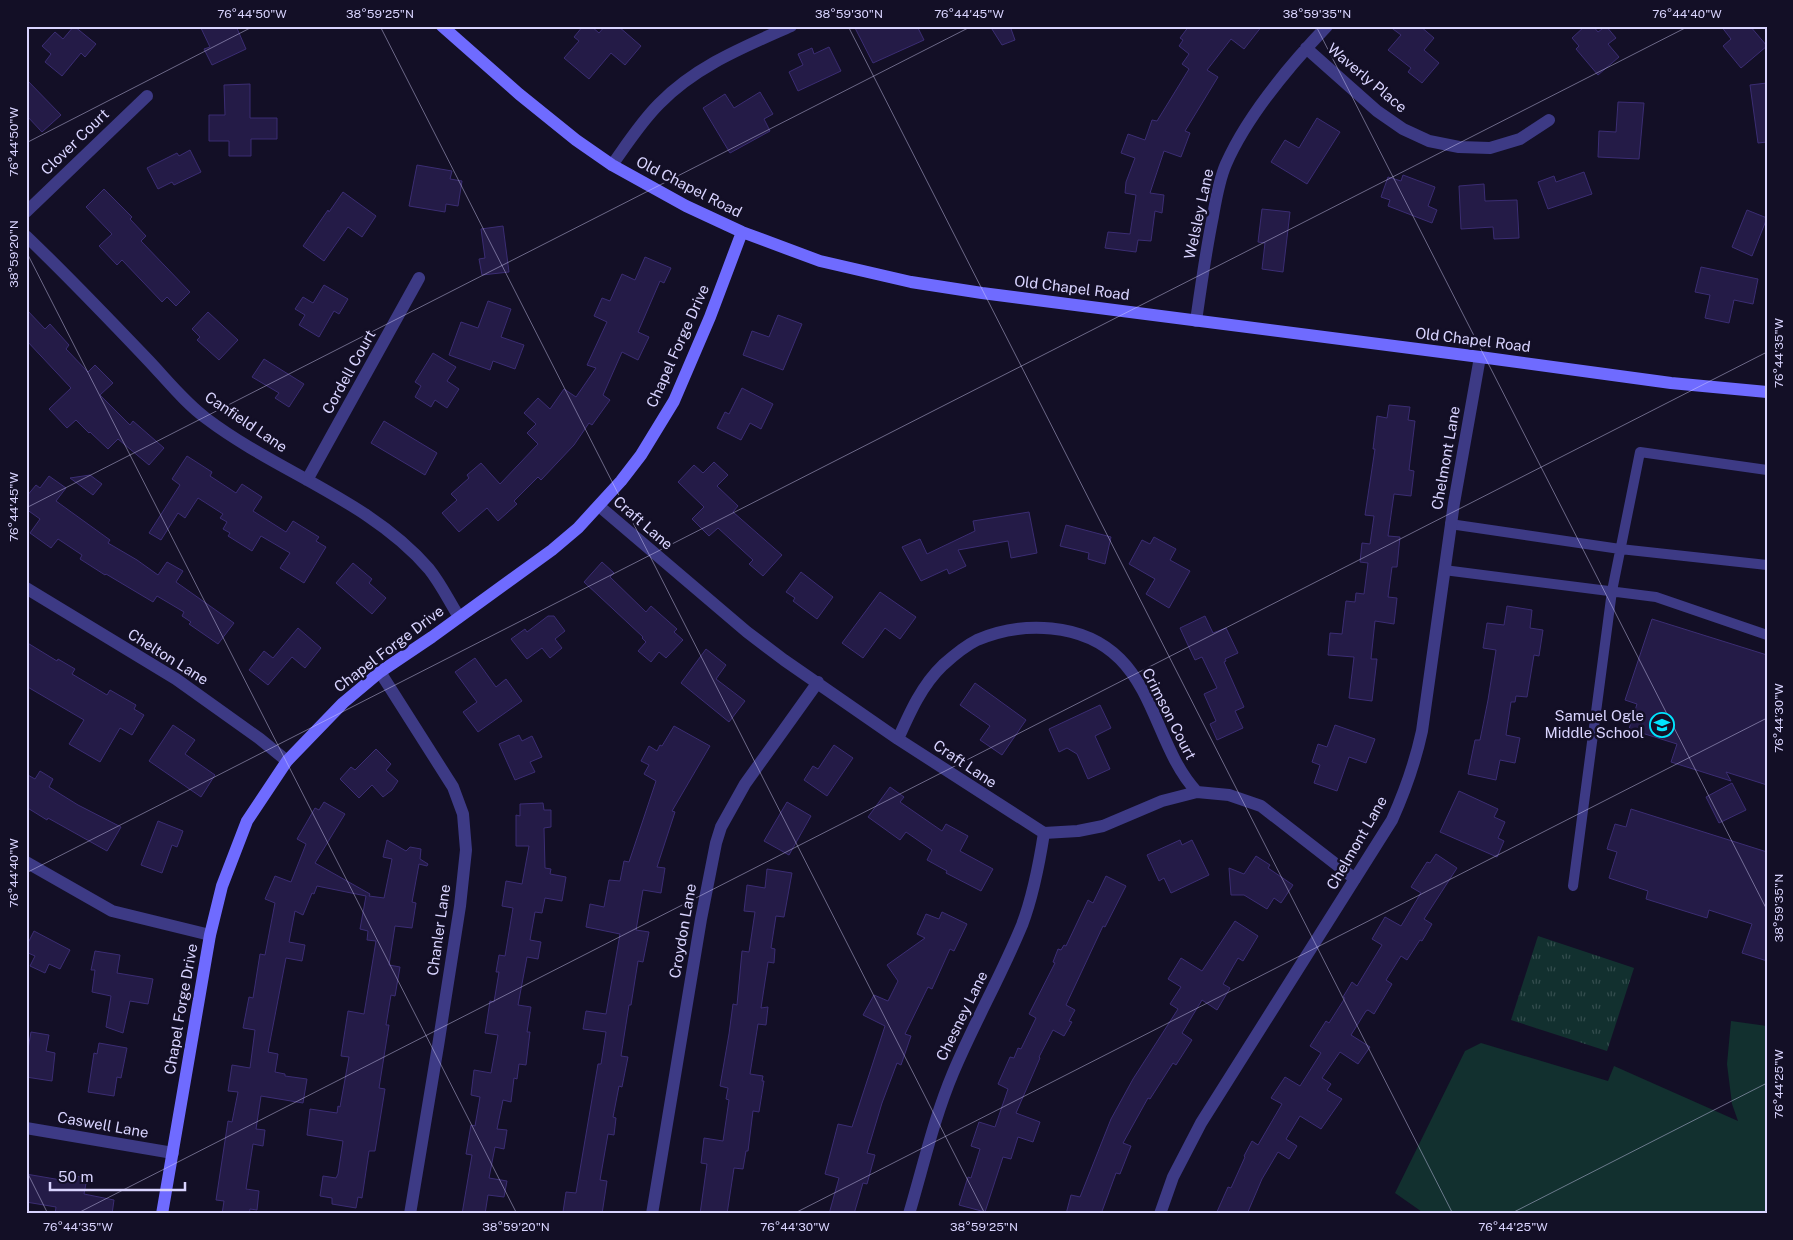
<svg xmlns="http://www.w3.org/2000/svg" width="1793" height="1240" font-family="'Public Sans',sans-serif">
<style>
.grass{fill:url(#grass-tufts)}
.garden{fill:#12302f}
.building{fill:#241b47;stroke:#3b2d73}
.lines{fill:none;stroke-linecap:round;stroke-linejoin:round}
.lane{stroke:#3d3a85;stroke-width:10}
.street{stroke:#3d3a85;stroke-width:12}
.secondary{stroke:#6f6bff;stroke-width:12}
.ticks{fill:none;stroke:#d9d4ff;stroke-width:1;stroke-opacity:0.45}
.labels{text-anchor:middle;stroke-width:5;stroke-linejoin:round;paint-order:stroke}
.street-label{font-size:15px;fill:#d9d4ff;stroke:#130f26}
.poi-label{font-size:15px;fill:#d9d4ff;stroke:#130f26;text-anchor:end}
.neatline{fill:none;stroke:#d9d4ff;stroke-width:2}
.ticks-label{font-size:12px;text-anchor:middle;fill:#d9d4ff}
</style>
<defs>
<pattern id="grass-tufts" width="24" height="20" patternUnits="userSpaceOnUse" patternTransform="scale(1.25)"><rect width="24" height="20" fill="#12302f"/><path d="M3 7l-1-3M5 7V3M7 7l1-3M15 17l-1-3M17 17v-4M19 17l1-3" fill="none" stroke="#344d4e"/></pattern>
</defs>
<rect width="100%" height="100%" fill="#130f26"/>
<path class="grass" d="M1538,936L1634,968L1607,1051L1511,1020Z"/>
<path class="garden" d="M1731,1021L1767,1026V1214H1425L1395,1193L1465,1051L1481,1043L1608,1081L1614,1066L1738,1121L1732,1104L1727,1064Z"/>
<path class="building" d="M74,26L96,44L85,57L81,53L62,76L45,62L51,54L42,46L55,32L63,39Z
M200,26H236L246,49L212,65L204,49L210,47Z
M583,26H591L599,33L605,26H618L641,46L625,65L611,53L589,79L564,58L579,41L574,37Z
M854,26H917L924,40L873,63Z
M990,26H1010L1015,40L1002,45Z
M1189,26H1262L1244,49L1231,39L1207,70L1218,77L1185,131L1190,133L1181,157L1164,151L1150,193L1164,195L1162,213L1155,211L1151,241L1138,240L1136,252L1105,248L1108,232L1130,234L1136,195L1125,193L1126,182L1135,158L1121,153L1128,134L1145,140L1152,120L1157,121L1189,69L1182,64L1189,54L1179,46L1183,40L1180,38Z
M1389,26H1420L1434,38L1424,50L1439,63L1422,83L1408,72L1411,68L1388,50L1401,35Z
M1585,26H1593L1598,32L1606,26L1616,38L1608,44L1619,57L1598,75L1576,49L1579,46L1572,38Z
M1721,26H1750L1767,46L1741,68L1723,46L1731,39Z
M829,47L841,71L798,91L789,72L803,65L798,54L812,48L814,54Z
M26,79L61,115L42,132L26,115Z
M1767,83V142L1758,143L1750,85Z
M250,84V118H277V139H251V156H229V141H209V115H225L224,85Z
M760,92L773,114L764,119L770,131L730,153L703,108L725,94L734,108Z
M1618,102L1644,103L1639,159L1598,157L1599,131L1616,132Z
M1317,118L1340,132L1307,184L1271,162L1285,140L1299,148Z
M190,150L201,172L174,185L172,182L158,189L147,168L177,153L179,156Z
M417,165L452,171L450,179L462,181L458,206L446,204L445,212L409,206Z
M1584,172L1592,194L1548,209L1538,182L1554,176L1556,182Z
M1403,175L1435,187L1428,206L1437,210L1432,223L1388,206L1390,200L1381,197L1388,177L1401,181Z
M1484,184L1485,201L1517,200L1519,238L1494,239L1493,227L1461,229L1459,186Z
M104,189L132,217L130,219L146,236L141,241L190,292L176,306L167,297L162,302L122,260L117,265L99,246L112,234L86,207Z
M343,192L376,216L362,237L348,227L324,261L303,246L328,210L329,212Z
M1262,209L1290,212L1283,272L1262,269L1265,243L1258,242Z
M1747,210L1767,218L1752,256L1732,247Z
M503,226L509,272L482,275L479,259L485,258L481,229Z
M645,257L671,268L664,283L660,281L638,332L649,337L638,360L622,352L603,395L610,400L592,425L589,423L574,445L541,480L538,477L514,501L517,504L498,521L487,508L459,532L442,513L457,500L451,494L469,478L467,475L481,463L500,484L538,444L527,433L536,424L524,413L538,398L550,409L564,389L576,397L596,368L587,365L607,322L594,316L602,298L610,301L622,274L635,280Z
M1701,267L1758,279L1753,304L1734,300L1729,323L1705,318L1710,295L1695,292Z
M324,285L348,299L339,314L334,311L319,337L299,325L305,315L295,309L303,297L313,303Z
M488,301L511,309L501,337L524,345L515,369L493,361L490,370L449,355L461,322L478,328Z
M26,309L45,329L50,324L69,345L66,349L88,372L95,365L113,383L100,395L130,425L133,421L164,448L149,465L118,439L108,449L90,432L89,433L76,420L67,428L49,409L71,388L26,340Z
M208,312L238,340L219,360L197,340L200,337L192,329Z
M778,315L802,324L783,370L743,355L752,331L769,337Z
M433,353L456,367L447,381L459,389L447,408L435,400L431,407L415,397L421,386L415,382Z
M264,359L304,384L289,407L275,398L279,393L252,377Z
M742,388L773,404L761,429L750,423L741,440L717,428L725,412L729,414Z
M1389,405L1410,407L1408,420L1415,421L1409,470L1414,471L1411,496L1394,494L1388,536L1400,537L1397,567H1392L1388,597L1397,598L1394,624L1375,621L1371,659H1377L1372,701L1349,698L1354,657L1328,655L1330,633L1342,634L1346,601L1355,602L1356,593L1364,594L1368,563L1360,562L1362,543L1370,544L1374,516L1365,515L1375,449H1373L1377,416L1387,418Z
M384,421L437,453L425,475L371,443Z
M187,456L212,472L210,476L236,493L242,484L262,497L253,511L286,532L293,521L319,537L316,541L326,547L304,583L280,568L290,553L261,536L252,551L228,536L230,533L223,529L227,522L220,518L223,514L198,498L185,518L178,513L161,540L149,533L180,485L172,479Z
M714,462L728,475L717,486L738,506L733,512L782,555L763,576L749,564L753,560L718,528L709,536L692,519L704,507L678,482L694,465L703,473Z
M90,475L102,484L93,495L70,478Z
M49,476L66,488L56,501L110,540L108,543L137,560L158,575L167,562L183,571L176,582L234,623L218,644L189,624L191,622L182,616L184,612L157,596L153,602L106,574L105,575L80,559L82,555L58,539L51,548L30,533L40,519L26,509V497L36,485L40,488Z
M1029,512L1037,553L1011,558L1008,541L958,550L966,566L949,574L947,569L921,581L902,547L920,539L927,554L975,531L973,521Z
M1066,525L1111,537L1105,564L1088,559L1089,553L1060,546Z
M1154,537L1176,549L1170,560L1190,571L1169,608L1146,594L1155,579L1129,564L1142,540L1150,544Z
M602,562L614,573L610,577L646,612L651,606L677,629L674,632L683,640L666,658L659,652L651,662L638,651L646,642L642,638L643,637L584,582Z
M353,563L372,579L369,583L386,598L372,614L336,583Z
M801,572L833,597L817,619L793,601L795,598L786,592Z
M880,592L916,617L900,639L885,628L863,658L842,643Z
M1507,606L1532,610L1530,628L1543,630L1539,656L1534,655L1527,697L1516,696L1515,702H1511L1506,735L1520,738L1515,763L1500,760L1496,780L1468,774L1475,740H1480L1488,700L1496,650L1483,648L1487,623L1504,625Z
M548,616H554L565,631L555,639L562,648L550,658L542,648L527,659L511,639L525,629L527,632Z
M1205,616L1213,633L1226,628L1238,653L1225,659L1226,661L1224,662L1244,707L1235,711L1243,728L1217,740L1210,724L1216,721L1204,694L1217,688L1202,657L1195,660L1180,628Z
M1652,619L1767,655V785L1726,772L1731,781L1671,762L1677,744L1629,729L1637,704L1625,700Z
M298,628L321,648L305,668L292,657L268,685L249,670L264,651L273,658Z
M26,642L57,661L58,659L75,669L72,674L107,695L110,690L136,705L134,709L144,715L132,735L120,728L100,762L69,744L84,720L26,686Z
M706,649L726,665L716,679L745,701L729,722L681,683Z
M475,658L496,687L506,679L522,701L478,732L463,712L477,702L455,672Z
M975,683L1026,720L1002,755L980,740L990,726L960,705Z
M1100,705L1111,728L1095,736L1110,769L1088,779L1077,754L1067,748L1059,752L1049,729Z
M173,725L195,740L185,754L215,775L201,797L149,761Z
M1335,725L1375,739L1366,763L1349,757L1337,791L1314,783L1320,765L1312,762L1318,744L1327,747Z
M674,726L710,746L672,811L675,812L657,867L665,868L661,893L643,890L636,930L649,932L643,962L638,961L631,1005H629L621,1056L628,1057L622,1087L619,1086L613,1117L616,1118L614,1135L608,1134L600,1180L607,1181L602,1214H576L563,1212L566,1192L576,1193L598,1064H601L606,1032L583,1029L586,1011L606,1014L620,934L586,927L590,904L604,907L609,880L620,881L624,861L629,862L656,781L644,774L649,765L641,761L649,746L657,751L660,745L662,746Z
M519,735L522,741L532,736L542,757L530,762L535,772L515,780L499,744Z
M834,745L853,758L827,796L804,780L813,766L818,769Z
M376,749L391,764L386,770L398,781L392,790L383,797L372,785L359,798L340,779L351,767L355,770Z
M40,771L53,779L49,787L78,805L121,827L107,851L48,818L47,820L26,807V774L35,779Z
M1732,783L1746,810L1719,823L1706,797Z
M890,787L904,797L900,802L942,831L946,824L968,836L960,851L993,869L981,891L946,873L947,871L927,860L932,850L906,832L900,840L868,817Z
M1459,791L1498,809L1494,817L1505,822L1498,838L1504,841L1497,857L1440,832Z
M324,802L345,814L315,863L370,894L369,896L384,898L392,859L383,857L387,840L406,851L410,847L421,849L420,859L428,864L427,866L419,864L412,902L416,903L412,928L395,926L389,965L400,967L395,996L391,995L386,1025H389L379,1088L385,1089L375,1151H369L362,1198L358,1197L356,1208L332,1204V1198L320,1196L323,1176L336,1178L338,1174L343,1141L307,1135L310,1109L337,1113L338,1106L340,1107L349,1057L341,1056L348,1011L364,1014L376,941L367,940L368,931L360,929L366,896L317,886L314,894L312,893L303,915L295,911L289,942L305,945L302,961L286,958L268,1052L278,1054L275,1072L285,1074V1076L307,1079L303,1103L261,1096L256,1129L265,1130L263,1146L253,1144L246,1189L259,1191L257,1210L250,1209L249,1214H222L224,1201L216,1200L228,1121L232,1122L238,1092L228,1091L232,1065L250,1068L255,1030L243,1028L249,997L253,998L260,954L265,955L275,903L265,899L275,876L291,882L306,844L297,839L315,808L319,810Z
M787,802L811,816L789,855L764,841Z
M543,803L544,810H551V827L544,828L545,868L551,869L550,874L566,877L562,901L545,898L542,913L535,912L530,940L541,942L538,959L527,957L518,1005L531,1007L527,1032H530L526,1065L519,1064L517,1079L514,1078L511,1102L503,1100L497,1129L507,1130L504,1149L495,1147L489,1178L507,1181L504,1197L488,1195L485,1214H462L472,1155L466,1154L471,1125L475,1126L480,1097L471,1095L474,1070L491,1073L498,1035L485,1033L490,1001L494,1002L499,972H496L499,955L505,956L513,908L502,906L506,881L522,884L529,846H516V815L520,816V804Z
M1631,809L1767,852V961L1742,953L1752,924L1709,910L1707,918L1646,899L1648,891L1609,878L1617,852L1607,849L1615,824L1626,827Z
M158,821L183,831L177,847L172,845L162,873L141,865Z
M1180,840L1182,845L1192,840L1209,875L1171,893L1164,878L1159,881L1147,855Z
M1436,854L1457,868L1424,919L1432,924L1422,941L1420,940L1407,960L1401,956L1386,980L1392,984L1374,1014L1368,1010L1366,1011L1351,1035L1370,1047L1358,1064L1340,1052L1322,1078L1331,1084L1327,1090L1342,1099L1321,1129L1300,1116L1286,1139L1297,1146L1289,1159L1278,1152L1262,1179L1247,1214H1216L1228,1187L1231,1188L1245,1157L1244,1156L1252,1141L1258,1145L1282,1104L1271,1098L1285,1077L1300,1086L1321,1053L1310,1046L1326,1021L1329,1023L1345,998L1343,997L1352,982L1357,986L1382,945L1372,939L1385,917L1401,926L1421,893L1411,887L1427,862L1430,863Z
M1256,856L1270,865L1268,868L1293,885L1281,903L1274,898L1267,909L1244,895H1231L1229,868L1244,874Z
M767,869L792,873L784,917L776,916L771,948L775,949L774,963L768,962L761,1008L768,1007L766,1025L758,1024L750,1074L763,1076L762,1081H764L759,1112L753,1111L748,1151H746L743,1169L734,1168L727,1214H700L707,1164L701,1163L704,1138L723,1141L729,1100L726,1099L728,1088L720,1086L729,1034L733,1004L737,1005L742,951L749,952L755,912L744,911L747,885L765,888Z
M1106,876L1126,886L1105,927L1103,926L1066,1005L1075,1010L1069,1021L1072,1022L1064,1036L1053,1030L1039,1057L1040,1058L1016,1113L1040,1122L1033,1142L1018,1137L1011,1159L1003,1157L985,1212L959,1205L968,1177L971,1178L980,1149L971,1146L979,1122L995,1127L1008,1089L998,1084L1010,1057L1014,1058L1018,1048L1021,1049L1036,1018L1029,1014L1055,963L1053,962L1058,949L1061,950L1064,945L1066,946L1088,900L1093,903Z
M942,912L967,924L954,951L950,949L932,989L928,987L905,1034L911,1036L901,1065L897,1063L882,1103L867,1153L875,1155L867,1184L863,1183L854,1214H829L839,1178L825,1174L838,1124L852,1127L885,1026L863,1015L874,995L888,1001L898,981L887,965L925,938L917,934L926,914L939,919Z
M1235,921L1258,936L1243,961L1238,958L1223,984L1230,988L1217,1010L1202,1000L1182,1033L1192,1040L1176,1065L1173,1063L1150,1099L1148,1098L1123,1143L1131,1146L1120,1174L1116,1173L1101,1214H1066L1071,1195L1080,1197L1111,1119L1133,1079L1178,1009L1170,1004L1181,987L1168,979L1181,958L1202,971Z
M34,931L70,950L60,969L49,964L45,973L30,966L35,956L26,952V947Z
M95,951L120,955L117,973L153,979L148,1004L130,1001L123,1033L106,1027L111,996L92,992L95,970H91Z
M31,1032L49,1035L46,1051L55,1053L52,1081L26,1077V1048L28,1049Z
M99,1043L127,1048L121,1078L117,1077L114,1096L88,1092L94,1053L97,1054Z
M26,1174L61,1180L62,1174L87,1178L84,1194L114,1200L112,1214H55L56,1207L26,1202Z"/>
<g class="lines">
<path class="lane" d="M1450,524L1620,549L1767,565
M1444,570L1656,597L1767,635
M1573,886L1612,591L1640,452L1767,470"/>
<path class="street" d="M1306,48L1377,111L1403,129L1429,141L1459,147L1490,148L1520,139L1549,120
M612,165C627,144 641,122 659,104C696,66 744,47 791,26
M26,212L147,96
M26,236C68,276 108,318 148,360C167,380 185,403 207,419C277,472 371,501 429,569C441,584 449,601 459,617
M1196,321C1201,286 1206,250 1213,216C1216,199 1219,180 1226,164C1248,114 1289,66 1327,26
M307,480L419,278
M599,506L747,632L784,660L898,739L1044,833L1078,831L1103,826L1162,801L1197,792L1229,795L1261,806L1355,879
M26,588L176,679L260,739L287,761
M380,672L453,787L463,814L466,850L460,906L438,1046L410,1214
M898,739C910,712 922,685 943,665C953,656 965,646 977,640C1022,621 1083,622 1120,659C1156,695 1162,755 1197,792
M26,862L112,911L210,935
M26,1128L173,1153
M652,1214L701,919L716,843L721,827L745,784L818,682
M909,1214C923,1167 934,1118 953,1073C974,1023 1001,976 1022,925C1033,896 1039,865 1044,833
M1160,1214L1173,1177L1201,1123L1392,820C1405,791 1415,763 1422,731L1454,503L1480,357"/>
<path class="secondary" d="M442,26L519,94L576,140L612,165L686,206L742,232L820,261L911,282L982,293L1480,357L1671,383L1767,392
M162,1214L210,935L222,886L247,821L287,761L343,703L380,672L432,637L552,550L578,528L621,481L641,455L674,401L710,317L742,232"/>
</g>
<path class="ticks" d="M380,26L985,1214M848,26L1453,1214M1316,26L1767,910M26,143L254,26M26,251L517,1214M26,508L972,26M26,873L1689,26M26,1170L48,1214M76,1214L1767,352M793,1214L1767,718M1510,1214L1767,1083"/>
<defs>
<symbol id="school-ring" viewBox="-11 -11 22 22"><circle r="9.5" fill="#130f26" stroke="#00e5ff" stroke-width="1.5"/><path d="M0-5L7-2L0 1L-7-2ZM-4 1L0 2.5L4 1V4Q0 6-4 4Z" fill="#00e5ff"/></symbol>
</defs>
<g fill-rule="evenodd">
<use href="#school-ring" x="1648" y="711" width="28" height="28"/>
</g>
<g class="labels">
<g class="street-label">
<text transform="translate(1367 78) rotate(40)" y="5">Waverly Place</text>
<text transform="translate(75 142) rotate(-44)" y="5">Clover Court</text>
<text transform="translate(689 187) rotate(27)" y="5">Old Chapel Road</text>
<text transform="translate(1199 214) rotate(-78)" y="5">Welsley Lane</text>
<text transform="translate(1072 288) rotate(7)" y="5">Old Chapel Road</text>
<text transform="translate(1473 340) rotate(7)" y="5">Old Chapel Road</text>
<text transform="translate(678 346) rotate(-66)" y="5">Chapel Forge Drive</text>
<text transform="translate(349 372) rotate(-61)" y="5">Cordell Court</text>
<text transform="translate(246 422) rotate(34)" y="5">Canfield Lane</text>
<text transform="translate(1446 458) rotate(-80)" y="5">Chelmont Lane</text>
<text transform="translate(643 523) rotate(41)" y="5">Craft Lane</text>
<text transform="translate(389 649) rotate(-37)" y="5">Chapel Forge Drive</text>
<text transform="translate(168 657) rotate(32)" y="5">Chelton Lane</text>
<text transform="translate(1169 714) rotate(63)" y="5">Crimson Court</text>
<text transform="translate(965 764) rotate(34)" y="5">Craft Lane</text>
<text transform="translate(1357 843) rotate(-60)" y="5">Chelmont Lane</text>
<text transform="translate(439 930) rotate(-82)" y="5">Chanler Lane</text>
<text transform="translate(683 931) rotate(-80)" y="5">Croydon Lane</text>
<text transform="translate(181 1009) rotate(-80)" y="5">Chapel Forge Drive</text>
<text transform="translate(962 1016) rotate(-64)" y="5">Chesney Lane</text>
<text transform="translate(103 1125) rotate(10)" y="5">Caswell Lane</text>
</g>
<g class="poi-label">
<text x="1644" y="721">Samuel Ogle<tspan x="1644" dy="17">Middle School</tspan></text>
</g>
</g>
<rect width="1793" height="1240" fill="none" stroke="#130f26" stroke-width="55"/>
<path d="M50 1182v8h135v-8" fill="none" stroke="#d9d4ff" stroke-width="2.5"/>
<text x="58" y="1182" font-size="15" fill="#d9d4ff" stroke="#130f26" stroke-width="4" paint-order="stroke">50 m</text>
<rect x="28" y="28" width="1738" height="1184" class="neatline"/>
<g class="ticks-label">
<text x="252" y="18">76°44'50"W</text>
<text x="380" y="18">38°59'25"N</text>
<text x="849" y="18">38°59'30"N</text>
<text x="969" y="18">76°44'45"W</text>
<text x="1317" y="18">38°59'35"N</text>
<text x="1687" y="18">76°44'40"W</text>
<text transform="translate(14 142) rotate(-90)" y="4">76°44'50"W</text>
<text transform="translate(14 254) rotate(-90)" y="4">38°59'20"N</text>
<text transform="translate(1779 353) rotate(-90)" y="4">76°44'35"W</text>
<text transform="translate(14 507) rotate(-90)" y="4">76°44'45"W</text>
<text transform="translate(1779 718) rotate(-90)" y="4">76°44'30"W</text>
<text transform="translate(14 873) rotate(-90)" y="4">76°44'40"W</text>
<text transform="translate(1779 908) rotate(-90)" y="4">38°59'35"N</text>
<text transform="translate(1779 1084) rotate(-90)" y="4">76°44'25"W</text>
<text x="78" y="1231">76°44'35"W</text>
<text x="516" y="1231">38°59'20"N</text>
<text x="795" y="1231">76°44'30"W</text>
<text x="984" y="1231">38°59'25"N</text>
<text x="1513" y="1231">76°44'25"W</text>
</g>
</svg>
